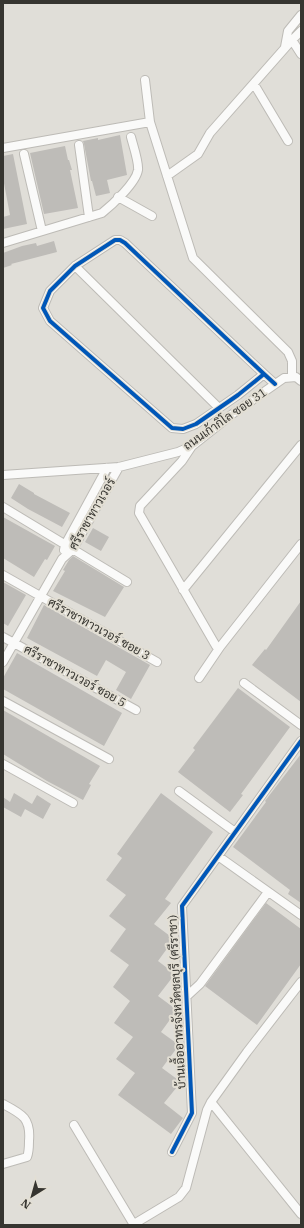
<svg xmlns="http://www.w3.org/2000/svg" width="304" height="1228" font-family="'IBM Plex Serif',Sarabun,serif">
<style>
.building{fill:#bebcb8}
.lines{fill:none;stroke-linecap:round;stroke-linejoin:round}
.minor-casing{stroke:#bdbbb6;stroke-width:10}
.minor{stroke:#fafaf9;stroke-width:8}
.cycleway-casing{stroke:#e3dfd4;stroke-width:6}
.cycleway{stroke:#0057b8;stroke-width:4}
.labels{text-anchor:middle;stroke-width:4;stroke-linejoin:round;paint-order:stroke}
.street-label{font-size:12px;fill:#363530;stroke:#e3dfd4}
</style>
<rect width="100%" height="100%" fill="#e0ded8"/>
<path class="building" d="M120,135L127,175L107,180L110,193L96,196L92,181H91L84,144L83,141L98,138V140Z
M65,146L68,160H69L72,170H70L78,208L44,214L30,153Z
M13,154L27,224L3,229V217L10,215L3,178V156Z
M54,241L57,252L11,264L12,265L3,268V253L22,246L36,243L37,246Z
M19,484L34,493V494L70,513L62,527L28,509L11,498Z
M3,517L55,546L47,560L45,559L34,577L3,558Z
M93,528L109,537L101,551L85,542Z
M73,556L124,587L105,617L53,591L65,571L63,570L69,560Z
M3,582L26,595L8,626L3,623Z
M301,601V702L252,665L265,649L266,650Z
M44,605L150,665L131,699L116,690L126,672L106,660L97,676L27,638Z
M17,653L122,713L104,746L3,689V678Z
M238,688L290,727L241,794L243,795L230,812L178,772L195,750L193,748Z
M3,710L100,766L89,784L91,785L83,800L47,781L3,754Z
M301,754V903L288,894L290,890L233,847L266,802L265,801Z
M14,793L32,804L37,795L51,804L43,819L25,809L21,817L3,807V797L10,802Z
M161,793L213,832L165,899L171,903L154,924L174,939L158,961L175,974L158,996L177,1010L161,1032L179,1045L162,1068L181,1082L164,1103L183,1118L171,1134L118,1095L135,1073L116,1059L133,1037L114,1023L130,1001L113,987L129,965L110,951L126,929L109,916L126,895L106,880L122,858L117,854Z
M266,903L301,929V964L257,1025L205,986Z"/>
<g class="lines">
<defs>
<path id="minor" d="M292,40L301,31
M285,47L288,31L301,15
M145,80L150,122L193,258L288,352L292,361V377
M254,84L288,141
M79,145L89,217
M3,148L150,122
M24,154L42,231
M167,176L198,154L210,133L292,40L301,54
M118,197L152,216
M3,243L102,213C112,205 136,183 138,170C139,162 133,145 131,137
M75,266L219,408
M264,374L238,395L196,424L183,429L172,428L50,321L43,308L50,291L75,266L115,240H120L125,243L264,374L275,384
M192,446L182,461L140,506L139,513L216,646L220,647
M3,475L119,467L178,452L192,446L231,415L284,378L296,377L301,381
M3,507L127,582
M64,550L65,545L107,468
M3,575L157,662
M183,590L301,445
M3,637L136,710
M3,662L62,559L73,549L119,467
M199,678L220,647L301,544
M244,683L301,725
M3,701L109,759
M3,764L73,803
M179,791L235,832
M218,856L301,915
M187,996L200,984L268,892
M211,1102L301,1214
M3,1104C22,1114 31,1118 29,1141C29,1147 29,1152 27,1157L3,1164
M74,1125L134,1225
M172,1152L192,1113L182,906L301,741
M134,1224L179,1197L186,1188L207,1110L211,1102L247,1052L301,982"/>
</defs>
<use href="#minor" class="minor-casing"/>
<use href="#minor" class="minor"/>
<defs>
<path id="cycleway" d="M264,374L238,395L196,424L183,429L172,428L50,321L43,308L50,291L75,266L115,240H120L125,243L264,374L275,384
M172,1152L192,1113L182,906L301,741"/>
</defs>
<use href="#cycleway" class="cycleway-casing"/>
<use href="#cycleway" class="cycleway"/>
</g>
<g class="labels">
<g class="street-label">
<text transform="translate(225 419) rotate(-35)" y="4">ถนนเก้ากิโล ซอย 31</text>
<text transform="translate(92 514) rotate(-60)" y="4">ศรีราชาทาวเวอร์</text>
<text transform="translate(99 629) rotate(29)" y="4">ศรีราชาทาวเวอร์ ซอย 3</text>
<text transform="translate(75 676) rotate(29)" y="4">ศรีราชาทาวเวอร์ ซอย 5</text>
<text transform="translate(177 1002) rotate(-93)" y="4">บ้านเอื้ออาทรจังหวัดชลบุรี (ศรีราชา)</text>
</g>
</g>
<rect width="304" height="1228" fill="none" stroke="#363530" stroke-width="8"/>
<g transform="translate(32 1196) rotate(217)" stroke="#e3dfd4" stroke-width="3" paint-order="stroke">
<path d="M0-3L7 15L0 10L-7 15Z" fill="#363530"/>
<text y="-6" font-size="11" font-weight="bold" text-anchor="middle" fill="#363530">N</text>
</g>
</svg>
